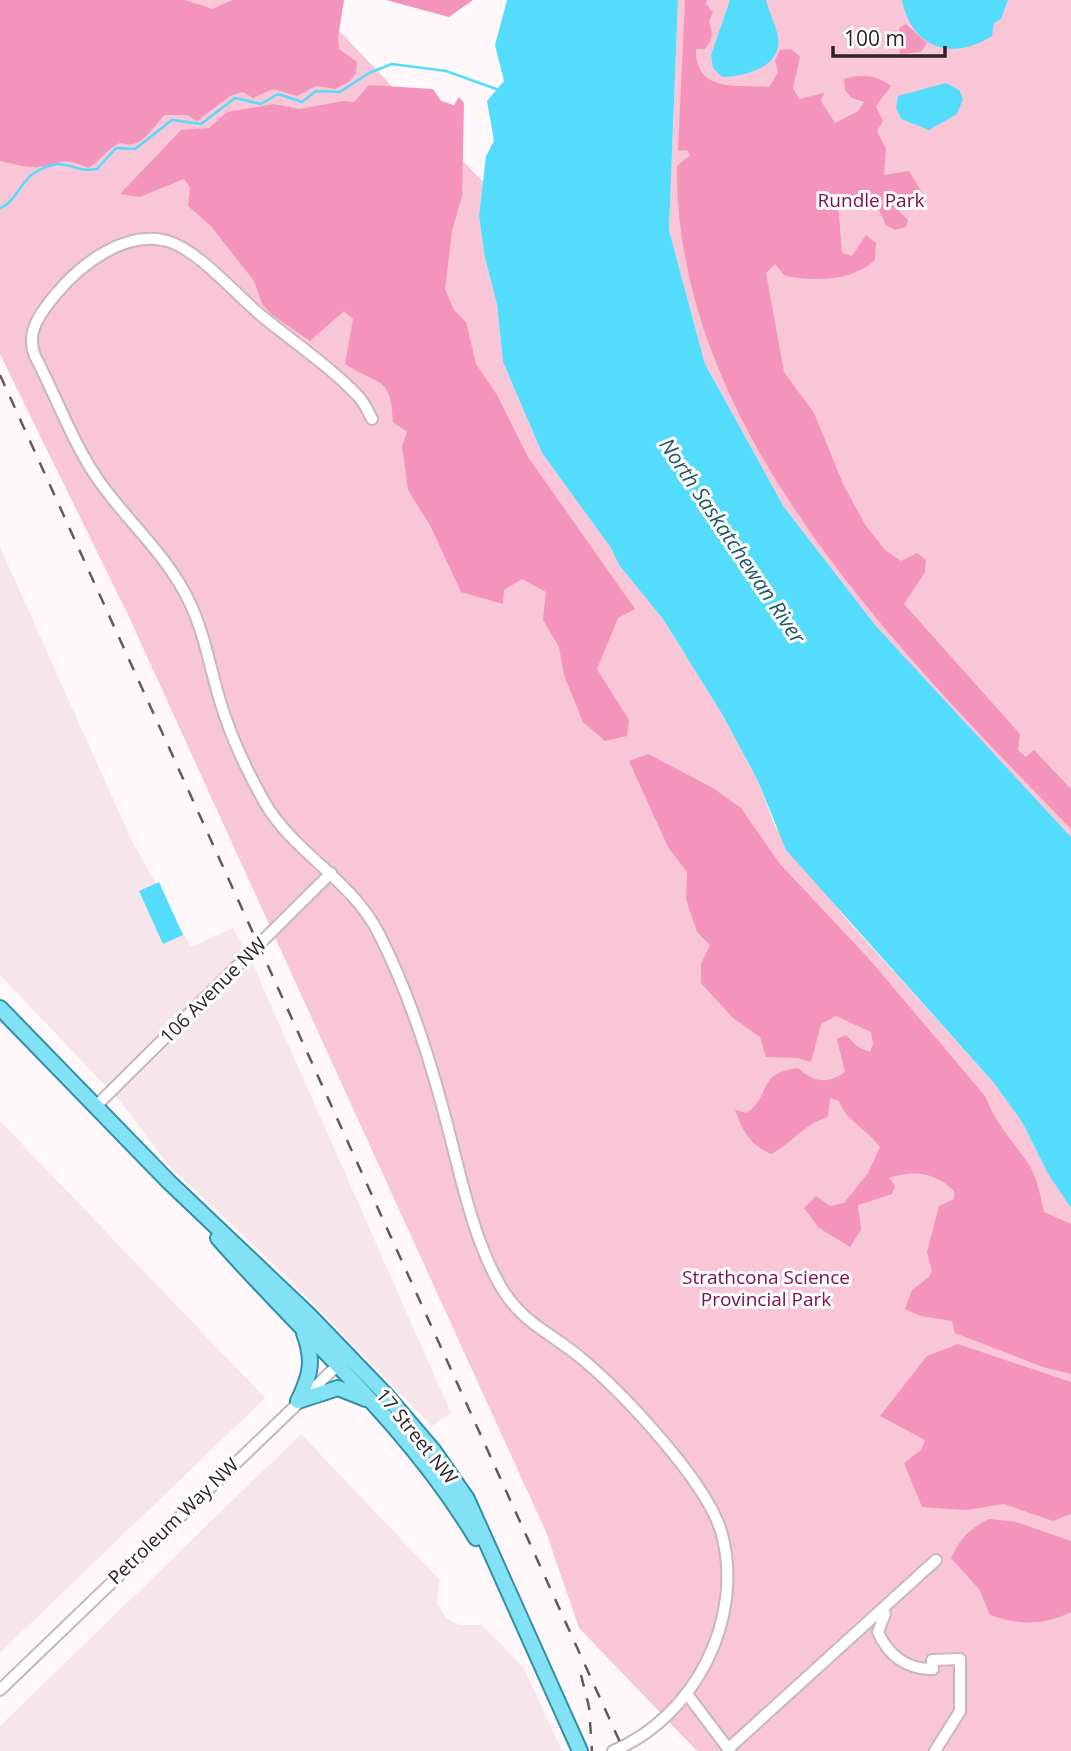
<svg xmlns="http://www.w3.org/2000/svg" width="1071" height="1751" font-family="'Open Sans',sans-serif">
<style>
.built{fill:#f6e6eb}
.green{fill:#f8c6d7}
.forest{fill:#f594ba}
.water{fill:#54dcfd}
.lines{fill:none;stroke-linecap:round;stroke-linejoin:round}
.stream{stroke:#54dcfd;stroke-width:2.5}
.minor-casing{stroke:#c8b7bd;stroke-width:14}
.major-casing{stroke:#2f92a9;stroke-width:18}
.minor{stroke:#fff;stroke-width:10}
.major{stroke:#83e1f5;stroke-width:14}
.rail{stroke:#625a5d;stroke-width:2.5;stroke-dasharray:12 12;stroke-linecap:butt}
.labels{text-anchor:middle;stroke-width:6;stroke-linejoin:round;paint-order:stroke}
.park-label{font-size:19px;fill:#820f4c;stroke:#fff}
.street-label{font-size:19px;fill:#2b2426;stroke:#fff}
.water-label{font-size:21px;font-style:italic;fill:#205866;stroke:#fff}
</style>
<rect width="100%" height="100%" fill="#fff7fa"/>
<path class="built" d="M0,547L131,839L191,947L233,928L255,969L451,1413L432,1426L286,1276L169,1166L120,1101L0,975Z
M0,1121L265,1398L0,1653Z
M301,1434L439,1579L437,1603L446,1618L459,1625H482L524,1668L562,1751H0V1726Z"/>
<path class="green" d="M0,0H310L483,182L479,216L485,258L497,304L503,362L542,453L611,548L619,565L663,619L722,714L758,781L775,826L842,914L994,1083L1022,1122L1048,1174L1071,1208V1751H697L579,1628L546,1532L129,617L0,354Z
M678,0H1071V837L876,626L784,507L705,364L669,230Z"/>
<path class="forest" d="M0,0H184L213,9L232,0H344L338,38L339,49L357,62L356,73L350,81L335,89L316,86L297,96L273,89L253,98L243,92L230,96L197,121L187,115H165C150,129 143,150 120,143C106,149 101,161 88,168C59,154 59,167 34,167C22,167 11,163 0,161Z
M386,0H473L449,17Z
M685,0H707L706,4L713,12L709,22C713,33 713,40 705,49H696C695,94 739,84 769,87L778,72L775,60L780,50L791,49L800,57L793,88L799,99L824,93L821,101L835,123L858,111L864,102L852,98L845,90L844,79C862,74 876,75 891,86L876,106L883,121L877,131L886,149L884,175L909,171L921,191L916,200L901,199L899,211L908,220L906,227L895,230L886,225L877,206L852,198L838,202L842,253L852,256L866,235L876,243L875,260C851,282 817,281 785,276L775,264L766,273L784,372L814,413L844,486L866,526L885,550L901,561L917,553L926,560L925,572L904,604L1020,734L1018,750L1026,757L1034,750L1071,789V829C899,651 675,430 677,166L690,155L687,150L678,151Z
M906,24L927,43L921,52L900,54L899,28Z
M369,85L433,89L441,101L454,105L459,97L464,103L462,196L452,231L445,289L454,310L466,322L476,364L497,395L528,457L635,609L618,618L597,669L629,720L627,736L605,741L583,722L564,675L559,647L543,620L546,592L522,579L504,590L503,604L461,592L430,525L408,490L402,446L407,432L393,422C391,375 379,386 345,364L353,319L344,311L310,341L272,315L262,304L254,281L210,225L188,206L190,187L184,179L140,197L120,194L181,130L209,128L227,112L274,104L299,109L344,101L354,102Z
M648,754L713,788L741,808L780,864L870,960L985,1096C995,1122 1010,1138 1026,1160C1037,1175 1040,1195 1044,1212L1071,1224V1374L1043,1367L955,1333L952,1321L921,1316L905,1309L912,1290L929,1277L932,1271L927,1252L939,1206L954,1199V1191C935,1172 913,1170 889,1178L895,1186L892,1194L858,1205L861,1230L850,1247L819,1228L804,1208L816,1196L830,1206L844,1203L868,1173L880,1147C868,1130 844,1119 839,1101L830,1098L828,1117C802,1125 794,1142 771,1154C749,1144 743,1131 735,1110L747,1113C772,1094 757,1073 798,1068C813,1082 827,1085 845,1072L837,1039L846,1035L858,1047L870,1052L873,1044L871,1032L836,1016L821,1024L811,1062L798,1058L766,1057L760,1037L733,1018L701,983V964L710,945L697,932L686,899L687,872L668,847L629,761Z
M958,1344L1071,1382V1514L1053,1521L1004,1504L966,1510L922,1507L904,1463L921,1450L925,1440L880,1416L927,1356Z
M989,1519L1016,1522L1071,1541V1612C1043,1626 1018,1625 990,1615L979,1589L951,1558C960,1539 969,1529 989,1519Z"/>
<path class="water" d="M507,0H678L669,230L705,364L784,507L876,626L1071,837V1208L1048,1174L1022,1122L994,1083L786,850L758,781L722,714L663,619L619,565L611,548L542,453L503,362L497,304L485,258L479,216L486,156L494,141L487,101L504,81L495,45Z
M730,0H766C769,12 776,25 778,37C783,67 744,77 722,77L713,68L711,55Z
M902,0H1008L1001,19L994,23L992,36C952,61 912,49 902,0Z
M946,83L959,90L963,99L957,114L929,130L901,119L896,108L898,96Z
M159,882L183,935L163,944L139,891Z"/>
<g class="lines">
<path class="stream" d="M0,208C15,203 20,182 34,173C67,153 71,174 97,169L116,148L135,149L172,120L201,124L235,98L261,104L278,94L302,102L316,91L340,92L369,73L392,64L446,71L499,90"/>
<defs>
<path id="minor" d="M372,419C368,411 364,402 358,396C329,366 295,343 263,317C237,296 199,250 167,241C125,230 81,264 56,294C41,312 25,332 35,356C56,396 73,444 99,481C128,522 167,555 189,601C205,634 210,669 221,704C231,737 248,773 265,803C294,853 352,880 379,934C408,991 428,1052 444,1113C460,1171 471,1235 501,1287C523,1324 550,1332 581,1358C623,1393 705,1480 721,1531C746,1617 695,1717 613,1751
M95,1107L331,873
M885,1614L878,1632C888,1655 907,1670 933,1669L932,1660L960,1659V1711L935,1751
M0,1690L341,1362
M687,1694L730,1751
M728,1749L936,1560"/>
<path id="major" d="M0,1008L169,1182L310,1316L387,1396L433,1450L467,1499L580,1751
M218,1238C306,1338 407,1423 476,1538
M298,1401L338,1388L366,1399
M298,1401C311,1375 314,1360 304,1333"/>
</defs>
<use href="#minor" class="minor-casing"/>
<use href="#major" class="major-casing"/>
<use href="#minor" class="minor"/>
<use href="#major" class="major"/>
<path class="rail" d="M0,375L624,1751
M581,1675L589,1707L592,1751"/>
</g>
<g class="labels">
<g class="park-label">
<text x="871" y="207">Rundle Park</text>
<text x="766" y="1284">Strathcona Science<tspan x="766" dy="22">Provincial Park</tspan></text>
</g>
<g class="street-label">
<text transform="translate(213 990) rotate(-45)" y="7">106 Avenue NW</text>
<text transform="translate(417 1436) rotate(51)" y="7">17 Street NW</text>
<text transform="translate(173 1521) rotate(-44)" y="7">Petroleum Way NW</text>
</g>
<g class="water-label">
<text transform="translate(732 541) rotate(56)" y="7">North Saskatchewan River</text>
</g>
</g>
<path d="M833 46v10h112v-10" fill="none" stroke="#2b2426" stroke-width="3.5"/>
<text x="844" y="46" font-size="21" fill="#2b2426" stroke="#ffffff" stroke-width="5" paint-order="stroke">100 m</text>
</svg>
